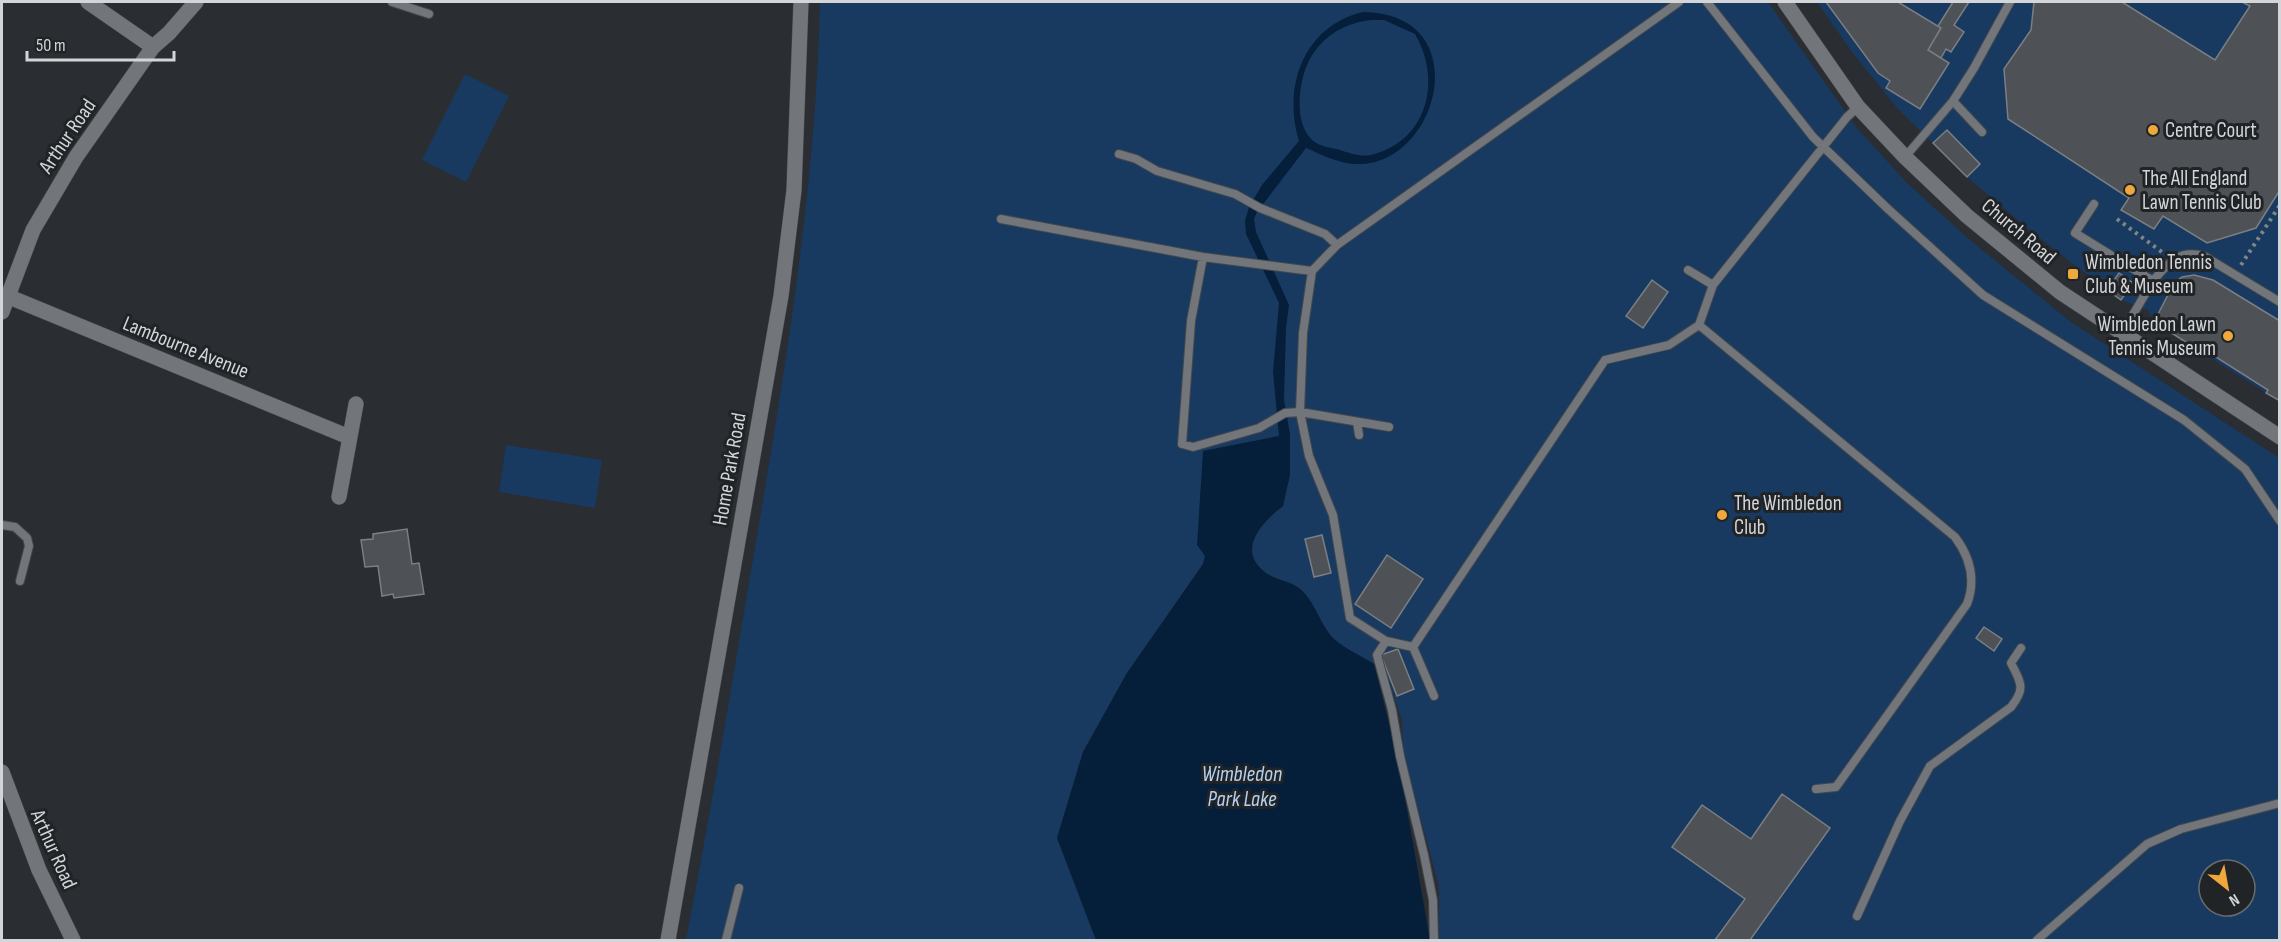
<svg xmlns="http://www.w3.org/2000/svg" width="2281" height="942" font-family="'Sofia Sans Condensed',sans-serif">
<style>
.green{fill:#183a61;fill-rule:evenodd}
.water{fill:#051e3a;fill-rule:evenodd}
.building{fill:#4e5155;stroke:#7b7f83;stroke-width:1.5}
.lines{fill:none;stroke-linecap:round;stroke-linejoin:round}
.service-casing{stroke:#45484b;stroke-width:10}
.minor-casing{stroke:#45484b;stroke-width:16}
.tertiary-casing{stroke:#45484b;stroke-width:16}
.path{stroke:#828588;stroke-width:4;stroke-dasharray:3 4.5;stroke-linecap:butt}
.service{stroke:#72757a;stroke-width:8}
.minor{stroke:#72757a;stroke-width:15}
.tertiary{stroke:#72757a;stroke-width:15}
.poi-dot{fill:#eea83c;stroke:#212427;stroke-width:2}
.labels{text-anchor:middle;stroke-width:6;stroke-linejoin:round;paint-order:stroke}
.poi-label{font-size:21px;fill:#d3d5d8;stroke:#212427;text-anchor:start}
.street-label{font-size:21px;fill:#d3d5d8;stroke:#212427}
.water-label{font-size:22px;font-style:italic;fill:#b6d0f1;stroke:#212427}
</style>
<rect width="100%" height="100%" fill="#2a2d31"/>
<path class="green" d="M820,2H1768L1856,127L1907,183L1971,241L2071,322L2279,458V940H1439V886L1403,754L1402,720L1383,664L1378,657L1374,664C1362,656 1344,649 1334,639C1320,625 1315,601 1300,589C1291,581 1276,580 1266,573C1235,550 1263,522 1283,506L1289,434L1203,451L1205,556L1203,564L1127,673L1083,752L1057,838L1096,940H686C712,806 734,671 757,536C787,359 816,182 820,2ZM2209,870H2245V906H2209Z
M1817,2H2279V401L2154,322L2148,310L2121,300L2107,290L2032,232L1967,177L1897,108L1852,52Z
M465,74L509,96L466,182L422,160Z
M506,445L602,460L595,508L499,492Z"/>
<path class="water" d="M1363,12C1479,13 1439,169 1354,164C1338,163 1320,154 1306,148L1257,212L1254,219L1256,232L1289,305L1286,328L1284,400L1290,434V475L1283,506C1262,522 1235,550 1266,573C1276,580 1291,581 1300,589C1315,601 1320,625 1334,639C1345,649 1362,656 1374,664L1398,759L1430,940H1096L1057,838L1083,752L1127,673L1203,564L1205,556L1197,545L1203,451L1279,436L1273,372L1279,303L1246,234L1245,221L1249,207L1262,185L1299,141C1282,86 1304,26 1363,12ZM1371,20H1384L1415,34C1442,80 1428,141 1371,155C1361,157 1349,153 1340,150C1333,148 1324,147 1318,144C1293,131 1298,86 1307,65C1319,38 1343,23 1371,20Z"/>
<path class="building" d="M1826,2H1898L1941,28L1928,50L1949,63L1920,109L1886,88L1890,81L1878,73Z
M1953,2H1969L1954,25L1964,32L1951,52L1946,49L1941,58L1928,50L1941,28L1938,26Z
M2034,2H2122L2215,60L2250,6L2242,2H2280V190L2256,228L2207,243L2163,216L2154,229L2121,210L2129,198L2008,119L2004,69L2031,30Z
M1947,130L1980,164L1967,177L1933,143Z
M2119,273L2133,283L2121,300L2107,290Z
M2194,275L2213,280L2280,321V401L2266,393L2268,390L2205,350L2203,353L2154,322L2174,283L2182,277Z
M1652,280L1668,292L1643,328L1626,316Z
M407,529L412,564L419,563L424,594L394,598L393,594L382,596L378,566L365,567L361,540L373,539V534Z
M1322,535L1331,573L1314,577L1305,539Z
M1387,555L1423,579L1391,628L1355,604Z
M1984,627L2002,639L1994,651L1976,638Z
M1398,649L1414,689L1397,696L1381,655Z
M1782,794L1830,828L1750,940H1715L1745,899L1672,847L1702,805L1751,839Z"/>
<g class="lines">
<defs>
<path id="service" d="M392,2L429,14
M1707,2L1813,137L1888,209L1983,295L2184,420L2245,469L2280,521
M1982,132L1953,101L1974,68L2010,2
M1119,154L1136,159L1157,171L1235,194L1260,208L1325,234L1337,245
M1905,157L1953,101
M2094,204L2075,233L2153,281L2122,333
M1001,219L1203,257L1312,271L1337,245L1679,2
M1203,257L1191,321L1182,444L1193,447L1259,428L1285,413L1300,412L1389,427
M1688,270L1713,285
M1312,271L1303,333L1300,412L1309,456L1333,515L1350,618L1386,641L1413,647L1605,360L1669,345L1699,325L1955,537C1970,557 1976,580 1967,604L1836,787L1816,789
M2153,281C2168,263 2179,249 2204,256L2280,302
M1699,325L1713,285L1847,117L1858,107
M1357,422L1359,435
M2,525L15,527L27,538L29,546L20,581
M1386,641L1377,655L1392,710L1400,756L1424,855L1433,900L1434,940
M1413,647L1434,696
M1857,916L1900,821L1930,766L2011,707C2026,688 2021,683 2011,663L2021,648
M726,940L739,888
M2037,940L2147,844L2181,829L2280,803"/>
<path id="minor" d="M7,296L349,437
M339,497L356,404
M668,940L781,296L794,190L801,2"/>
<path id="tertiary" d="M88,2L153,47
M1785,2L1858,107L1905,157L1967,216L2060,292L2280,437
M2,312L33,230L76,157L153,47L169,33L196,2
M2,772L39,870L73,940"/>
</defs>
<use href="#service" class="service-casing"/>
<use href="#minor" class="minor-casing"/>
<use href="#tertiary" class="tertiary-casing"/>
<path class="path" d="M2117,219L2162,252
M2241,265L2280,205"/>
<use href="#service" class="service"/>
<use href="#minor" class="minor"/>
<use href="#tertiary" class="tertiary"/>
</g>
<g class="poi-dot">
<circle cx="2153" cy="130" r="6"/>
<circle cx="2130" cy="190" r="6"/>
<rect x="2067" y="268" width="12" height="12" rx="3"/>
<circle cx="2228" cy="336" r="6"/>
<circle cx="1722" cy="515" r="6"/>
</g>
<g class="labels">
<g class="poi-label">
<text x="2165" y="137">Centre Court</text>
<text x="2142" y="185">The All England<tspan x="2142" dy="24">Lawn Tennis Club</tspan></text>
<text x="2085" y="269">Wimbledon Tennis<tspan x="2085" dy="24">Club &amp; Museum</tspan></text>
<text x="2216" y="331" text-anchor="end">Wimbledon Lawn<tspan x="2216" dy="24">Tennis Museum</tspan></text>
<text x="1734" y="510">The Wimbledon<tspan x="1734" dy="24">Club</tspan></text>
</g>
<g class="street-label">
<text transform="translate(67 136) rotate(-56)" y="7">Arthur Road</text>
<text transform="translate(2019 231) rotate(40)" y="7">Church Road</text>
<text transform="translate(186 347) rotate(22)" y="7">Lambourne Avenue</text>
<text transform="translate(729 469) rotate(-80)" y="7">Home Park Road</text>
<text transform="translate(54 849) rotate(66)" y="7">Arthur Road</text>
</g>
<g class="water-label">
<text x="1242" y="781">Wimbledon<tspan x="1242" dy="25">Park Lake</tspan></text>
</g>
</g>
<rect width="2281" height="942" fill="none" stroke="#d3d5d8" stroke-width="6"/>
<g transform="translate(2227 888) rotate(149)"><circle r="28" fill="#212427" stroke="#686b6e" stroke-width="1.5"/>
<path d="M0-4.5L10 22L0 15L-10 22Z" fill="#eea83c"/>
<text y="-9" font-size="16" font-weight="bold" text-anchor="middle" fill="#d3d5d8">N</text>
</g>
<path d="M27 51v9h147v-9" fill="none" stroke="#d3d5d8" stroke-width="3"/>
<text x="36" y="51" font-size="18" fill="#d3d5d8" stroke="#212427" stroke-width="4.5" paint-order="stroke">50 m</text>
</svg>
